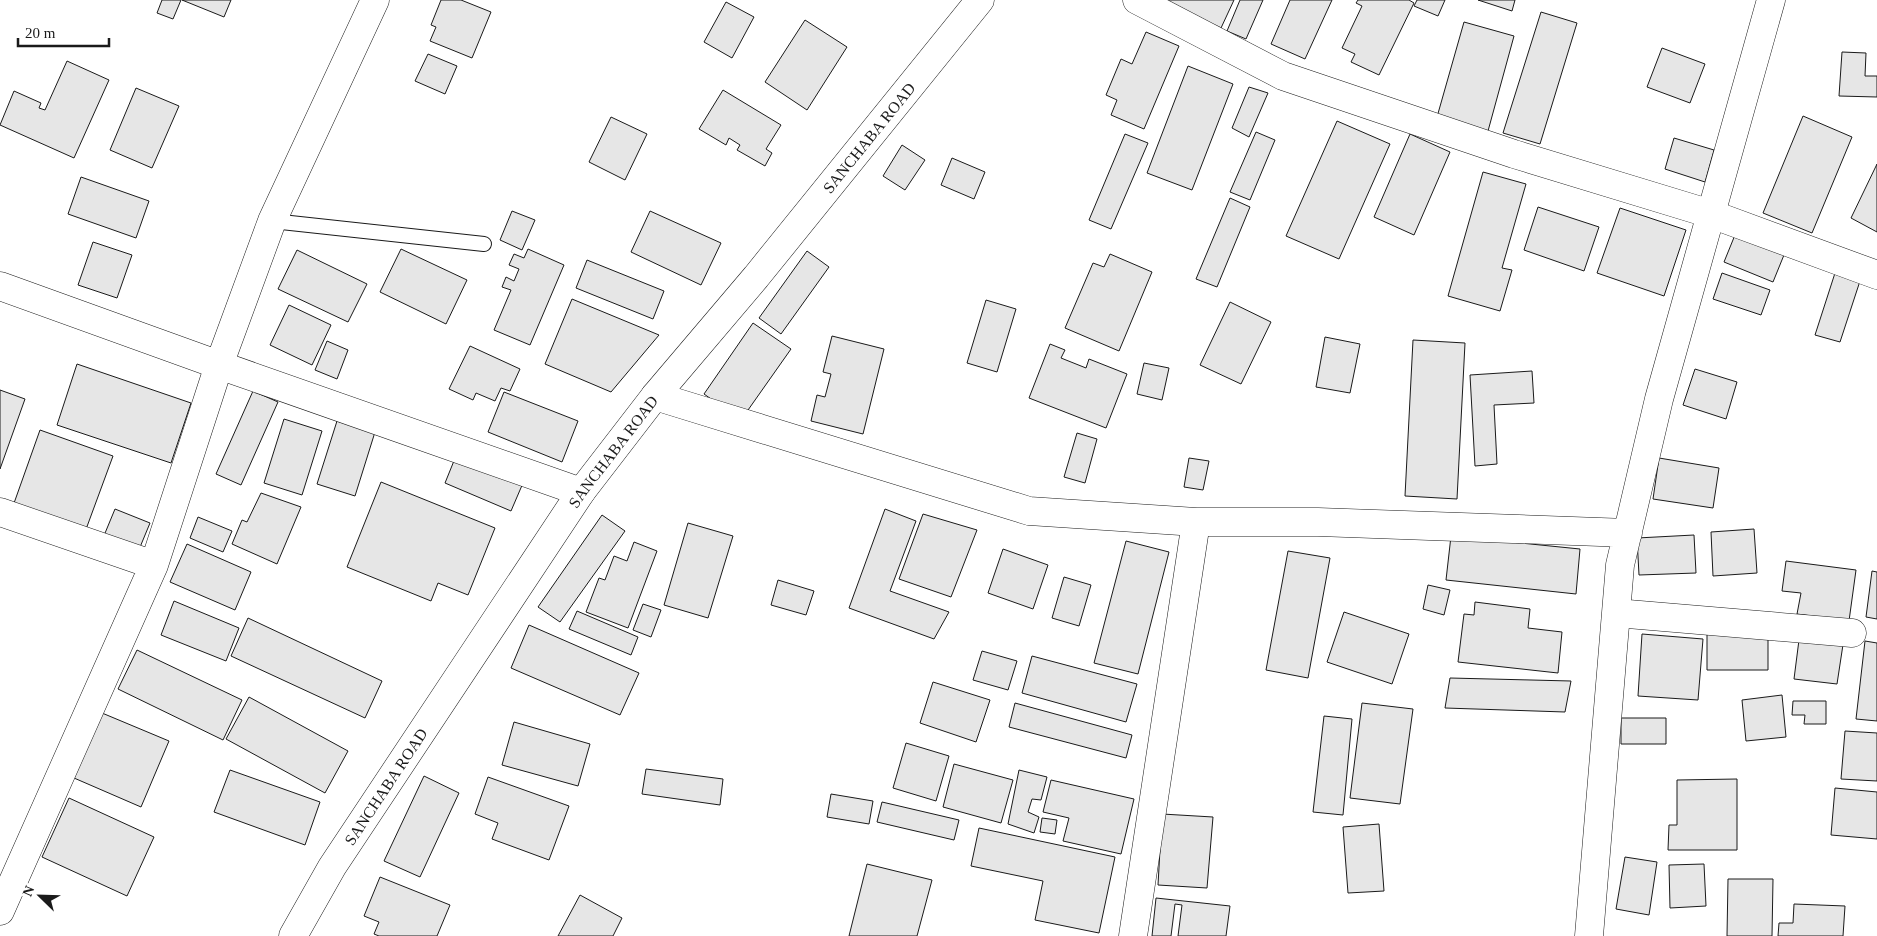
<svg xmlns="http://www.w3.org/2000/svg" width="1877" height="936" font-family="'Times New Roman',serif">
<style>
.building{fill:#e6e6e6;stroke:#1a1a1a}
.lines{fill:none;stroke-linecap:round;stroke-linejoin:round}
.service-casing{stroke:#1a1a1a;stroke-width:16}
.minor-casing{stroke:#1a1a1a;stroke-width:29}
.tertiary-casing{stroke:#1a1a1a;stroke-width:29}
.service{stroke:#fff;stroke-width:14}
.minor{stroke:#fff;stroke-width:28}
.tertiary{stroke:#fff;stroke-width:28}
.labels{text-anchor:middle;stroke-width:4;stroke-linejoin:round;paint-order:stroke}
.street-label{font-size:16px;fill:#1a1a1a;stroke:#fff}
</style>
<rect width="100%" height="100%" fill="#fff"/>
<path class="building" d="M162,0H181L173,19L157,13Z
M182,0H231L224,17Z
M441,0H461L491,12L472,58L430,41L436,27L431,25Z
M1161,0H1234L1221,28Z
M1240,0H1263L1246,39L1227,31Z
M1290,0H1332L1305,59L1271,44Z
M1358,0H1409L1414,3L1379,75L1351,62L1355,54L1342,48L1362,6L1356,3Z
M1417,0H1445L1438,16L1414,6Z
M1478,0H1515L1512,11Z
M726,2L754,17L732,58L704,42Z
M1541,12L1577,23L1540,144L1503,133Z
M805,20L847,47L807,110L765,82Z
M1464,22L1514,36L1488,131L1437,117Z
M1146,32L1179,46L1144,129L1111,115L1117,100L1106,95L1121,59L1132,64Z
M1662,48L1705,64L1690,103L1647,87Z
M1842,52L1866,53L1865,76H1877V97L1839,96Z
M428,54L457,66L445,94L415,81Z
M67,61L109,80L74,158L0,125L14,91L41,103L39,108L45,110Z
M1188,66L1233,84L1192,190L1147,173Z
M1249,87L1268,93L1249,137L1232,128Z
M136,88L179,106L152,168L110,150Z
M723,90L781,125L766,149L772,153L765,166L737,150L740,145L729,138L726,145L699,129Z
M1803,116L1852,137L1812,233L1763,213Z
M611,117L647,134L625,180L589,162Z
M1337,121L1390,144L1339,259L1286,236Z
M1256,132L1275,140L1250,200L1230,192Z
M1125,134L1148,143L1111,229L1089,220Z
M1410,134L1450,152L1414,235L1374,217Z
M1674,138L1714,150L1705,182L1665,169Z
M902,145L925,160L905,190L883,176Z
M952,158L985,172L974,199L941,185Z
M1877,164V232L1851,218Z
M1483,172L1526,184L1502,268L1512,270L1500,311L1448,296Z
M81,177L149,201L136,238L68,214Z
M1230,198L1250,207L1217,287L1196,279Z
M1538,207L1599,227L1584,271L1524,250Z
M1620,208L1686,230L1664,296L1597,273Z
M512,211L535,220L522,250L500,240Z
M650,211L721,243L701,285L631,252Z
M1737,230L1786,250L1773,282L1724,262Z
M93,242L132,255L117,298L78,285Z
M401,249L467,280L446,324L380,292Z
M528,249L564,265L530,345L494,330L511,290L502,287L506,277L514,281L519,269L509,265L514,254L524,258Z
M297,250L367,284L348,322L278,289Z
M807,251L829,267L781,334L759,318Z
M1110,254L1152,272L1119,351L1065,328L1093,263L1104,267Z
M587,260L664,291L653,319L576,288Z
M1722,273L1770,290L1761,315L1713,299Z
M1835,273L1860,281L1840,342L1815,335Z
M572,299L659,335L611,392L545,364Z
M986,300L1016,309L997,372L967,363Z
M1230,302L1271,322L1241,384L1200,365Z
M289,305L331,325L312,365L270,345Z
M753,323L791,349L741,420L704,394Z
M832,336L884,349L863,434L811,421L817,395L825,397L831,374L823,372Z
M1325,337L1360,344L1350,393L1316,387Z
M1413,340L1465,343L1457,499L1405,496Z
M327,341L348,350L337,379L315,370Z
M1050,344L1065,350L1061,358L1086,368L1089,359L1127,374L1106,428L1029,398Z
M470,346L520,369L510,391L501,388L495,401L476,393L473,400L449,389Z
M1144,363L1169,368L1162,400L1137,394Z
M77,364L191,403L171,463L57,425Z
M1695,369L1737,382L1726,419L1683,405Z
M1532,371L1534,403L1494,405L1497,464L1475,466L1470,375Z
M0,390L25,399L0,469Z
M253,391L278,402L241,485L216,474Z
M504,392L578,421L562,462L488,432Z
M284,419L322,431L302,495L264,483Z
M337,421L375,432L355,496L317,484Z
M40,430L113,456L85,532L13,506Z
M1077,433L1097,439L1085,483L1064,477Z
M462,441L529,469L511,511L445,483Z
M1189,458L1209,461L1203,490L1184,487Z
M1659,458L1719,468L1713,508L1653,499Z
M381,482L495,528L468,595L438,583L431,601L347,567Z
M261,493L301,507L277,564L232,544L242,520L247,522Z
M115,509L150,523L138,552L103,538Z
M885,509L916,521L890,591L949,612L934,639L849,608Z
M923,514L977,530L951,597L899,579Z
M602,515L625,531L560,622L538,607Z
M198,517L232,531L223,552L190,538Z
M688,523L733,536L708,618L664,605Z
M1754,529L1757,573L1713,576L1711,532Z
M1694,535L1696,573L1639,575L1637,538Z
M1451,536L1580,549L1576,594L1446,580Z
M1126,541L1169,552L1138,674L1094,663Z
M634,542L657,551L628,628L586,612L599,578L605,580L614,556L627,561Z
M187,544L251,572L235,610L170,582Z
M1003,549L1048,565L1033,609L988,593Z
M1288,551L1330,558L1308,678L1266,670Z
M1786,561L1856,570L1849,621L1797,614L1801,593L1782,591Z
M1872,571L1877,572V619L1866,617Z
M1064,577L1091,585L1079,626L1052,618Z
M778,580L814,591L806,615L771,605Z
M1428,585L1450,590L1444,615L1423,609Z
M174,601L239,628L226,661L161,635Z
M1475,602L1530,609L1528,628L1562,632L1558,673L1458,662L1464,614L1474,615Z
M643,604L661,610L651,637L633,630Z
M577,611L638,637L631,655L569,629Z
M1344,612L1409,634L1392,684L1327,662Z
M248,618L382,681L365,718L231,656Z
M529,625L639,673L620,715L511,668Z
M1768,631V670H1707V632Z
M1800,632L1844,638L1837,684L1794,679Z
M1642,634L1703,639L1698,700L1638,696Z
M1865,641L1877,643V721L1856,719Z
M137,650L242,700L223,740L118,689Z
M982,651L1017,661L1008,690L973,680Z
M1032,656L1137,684L1126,722L1022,693Z
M1450,678L1571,681L1565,712L1445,708Z
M933,682L990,700L976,742L920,723Z
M1782,695L1786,737L1746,741L1742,700Z
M249,697L348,751L325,793L226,739Z
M1793,701H1826V724H1804L1805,715H1792Z
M1015,703L1132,735L1126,758L1009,727Z
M1362,703L1413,709L1400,804L1350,798Z
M102,713L169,741L141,807L74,778Z
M1324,716L1352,719L1343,815L1313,812Z
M1621,718H1666V744H1621Z
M514,722L590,744L578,786L502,765Z
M1845,731L1877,733V781L1841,779Z
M906,743L949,756L936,801L893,788Z
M954,764L1013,780L1001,823L943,807Z
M646,769L723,779L720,805L642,794Z
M230,770L320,802L305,845L214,812Z
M1019,770L1047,777L1041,800L1032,799L1028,812L1039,817L1034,833L1008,824Z
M424,776L459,793L420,877L384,861Z
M488,777L569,806L549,860L492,839L498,823L475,814Z
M1737,779V850H1668L1669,825H1677V780Z
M1051,780L1134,799L1121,854L1063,841L1069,818L1043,812Z
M1835,788L1877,792V839L1831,835Z
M831,794L873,801L869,824L827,817Z
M69,798L154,837L127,896L42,857Z
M882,802L959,820L954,840L877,822Z
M1162,814L1213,817L1207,888L1158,885Z
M1042,818L1057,820L1055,834L1040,832Z
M1379,824L1384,891L1348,893L1343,827Z
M979,828L1115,857L1099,933L1035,920L1043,881L971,866Z
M1625,857L1657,862L1649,915L1616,909Z
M867,864L932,880L917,936H849Z
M1704,864L1706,906L1670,908L1669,865Z
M380,877L450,905L437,936H379L374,934L379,922L364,916Z
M1728,879H1773L1772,936H1727Z
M580,895L622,918L613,936H558Z
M1156,898L1230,906L1226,936H1178L1182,905L1175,904L1171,936H1152Z
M1794,904L1845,906L1843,936H1778L1779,923H1793Z"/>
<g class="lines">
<defs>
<path id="service" d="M272,221L484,244"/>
<path id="minor" d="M1137,0L1283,76L1514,154L1711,214L1877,275
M0,286L219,365L581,492
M655,396L1029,511L1196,522H1318L1628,533
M0,512L154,565
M1616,613L1852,633
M0,911L154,565L219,365L272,221L375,0
M1133,936L1196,522
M1589,936L1620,565L1659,399L1771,0"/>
<g id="tertiary">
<path id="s1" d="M293,936L332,867L581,492L655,396L756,277L980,0"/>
</g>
</defs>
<use href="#service" class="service-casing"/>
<use href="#minor" class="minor-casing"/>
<use href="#tertiary" class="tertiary-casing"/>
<use href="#service" class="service"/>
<use href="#minor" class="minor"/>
<use href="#tertiary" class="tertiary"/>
</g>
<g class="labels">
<g class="street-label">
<text dy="6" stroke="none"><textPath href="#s1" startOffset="986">SANCHABA ROAD</textPath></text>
<text dy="6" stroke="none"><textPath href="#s1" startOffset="581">SANCHABA ROAD</textPath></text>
<text dy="6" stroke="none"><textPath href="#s1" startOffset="176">SANCHABA ROAD</textPath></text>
</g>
</g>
<g transform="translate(40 896) rotate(293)" stroke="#ffffff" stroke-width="4" paint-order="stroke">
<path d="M0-4L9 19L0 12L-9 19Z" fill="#1a1a1a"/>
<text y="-8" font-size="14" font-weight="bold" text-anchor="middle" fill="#1a1a1a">N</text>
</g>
<path d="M18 38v8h91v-8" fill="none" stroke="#1a1a1a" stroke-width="2.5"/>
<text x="25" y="38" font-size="15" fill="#1a1a1a" stroke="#ffffff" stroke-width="4" paint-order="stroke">20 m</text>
</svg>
